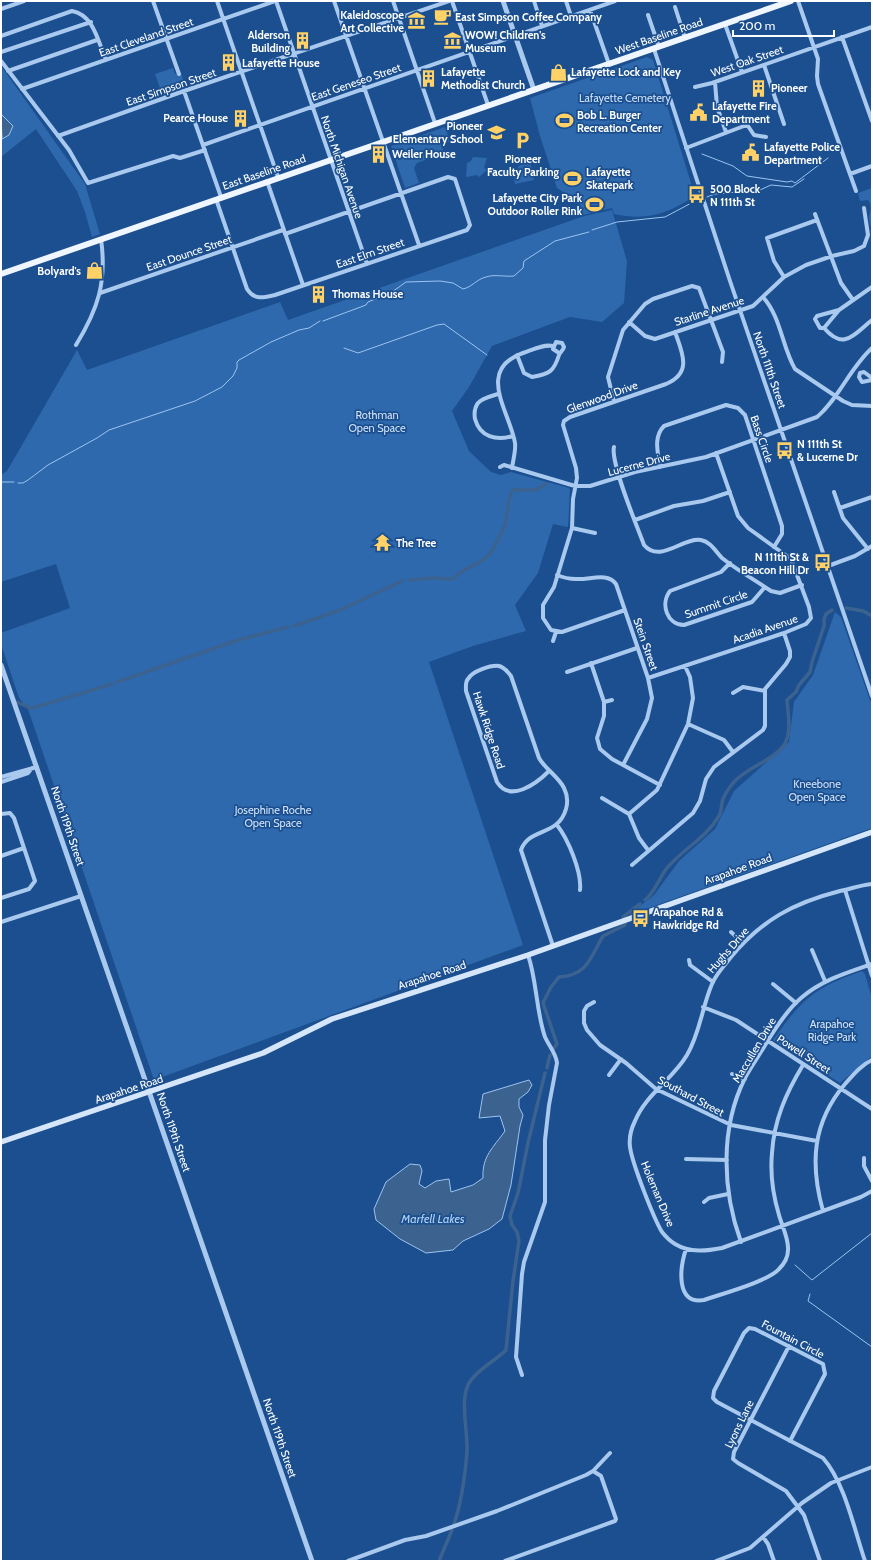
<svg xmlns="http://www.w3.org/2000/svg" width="873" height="1562" font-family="Cabin,sans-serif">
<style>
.green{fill:#2e69ad}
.water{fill:#3c6290;stroke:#9cc4f0}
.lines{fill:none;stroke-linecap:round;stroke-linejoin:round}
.stream{stroke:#9cc4f0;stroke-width:1}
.canal{stroke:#3c6290;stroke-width:3.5}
.minor{stroke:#a9c9ee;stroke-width:4}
.tertiary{stroke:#a9c9ee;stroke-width:5}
.secondary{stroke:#d6e6fa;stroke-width:5.5}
.primary{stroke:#f0f6ff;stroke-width:6}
.labels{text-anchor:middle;stroke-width:3.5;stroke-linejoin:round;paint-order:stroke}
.poi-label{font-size:11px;font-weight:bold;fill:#fff;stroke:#1b4f8f;text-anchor:start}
.street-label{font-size:11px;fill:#fff;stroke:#1b4f8f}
.park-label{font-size:11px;fill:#cfe3fa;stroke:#1b4f8f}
.water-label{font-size:12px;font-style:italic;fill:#b5d3f5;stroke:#1b4f8f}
</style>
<rect width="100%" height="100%" fill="#1b4f8f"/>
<path class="green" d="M647,57L653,60L695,196C667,214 648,221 614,214L612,208L583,215L579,202L557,188L540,136L530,98Z
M1,66L85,184L100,234L92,237L85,212L77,191L36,129L1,157Z
M173,68L175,74L181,73L186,88L163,97L155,74Z
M445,127L450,141L446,143L445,139L440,141L444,153L417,163L414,168L419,183L405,188L391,146Z
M473,157L487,158L484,168L487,170L479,177L477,175L466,177L467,163L471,161Z
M530,161L534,180L515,184C512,172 518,163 530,161Z
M872,188V231C871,227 869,222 869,217C870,210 873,207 868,200L860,201L858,193Z
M612,210L627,261L624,303L602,322L570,317L492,346L469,387L452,411L469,451L491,472L501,475L511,472L569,488L570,490L568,527L553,524L538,573L515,605L526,631L473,646L429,662L523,945L154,1080L28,709L19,698L1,644V633L70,608L56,564L1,582V475L7,471L77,350L87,370L280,302L288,320L584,216Z
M835,612L841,617L872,706V828L629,915L654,895L679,861L715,829L734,791L789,742L794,702L813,675Z
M862,971L865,974L872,999V1056L840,1083L773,1040C802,999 814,988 862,971Z"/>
<path class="water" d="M1,114L13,126L9,135L2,139Z
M529,1080L532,1085L528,1092L519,1099V1107L523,1115L520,1126L511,1185L502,1219L489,1229L463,1241L453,1250L426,1253L400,1239L376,1220L374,1209L386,1182L410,1164L420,1165L422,1171L419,1184L425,1188L436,1181L449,1179L451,1192L473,1185L483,1178C482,1156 493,1148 505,1131L500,1116L479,1118L483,1094Z"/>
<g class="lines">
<path class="stream" d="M702,154L733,166L747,176L787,182L792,181L795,183L828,158
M707,197L715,194L760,190L771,185L792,187L804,179
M592,230L617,222L665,217L697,200
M323,321L366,305L368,302L392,292L406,282L440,281L453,283L463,289C472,287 477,279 486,277C495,274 504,277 514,276L523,268L524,261L555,241L589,232
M344,348L358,353L437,325L444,324L487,355
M1,482H14
M18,483H23L28,480L48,465L97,438L109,430L195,401L222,387L233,376L237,368V362L239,360L271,342L299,330L309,328L320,321
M795,1265L812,1280L872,1233
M810,1294L808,1301L872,1347"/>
<path class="canal" d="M409,580L433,578L453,579C463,566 483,565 492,551C497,542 504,530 506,520C508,510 507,498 513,490H536L546,484
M846,608L863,611L872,616
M294,626L340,610L402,581
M117,682L238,640L288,627
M17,702L30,708L36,707L112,684
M645,900C655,892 659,878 667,868C683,849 706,838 719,816C722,811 721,804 723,799C725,794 729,788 733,783C747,767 771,762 784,745C792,733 788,714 787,700L796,692L799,685L810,672L812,662L824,626V619L826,614L832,610
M623,917L640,904
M554,1048L557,1044L543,1003L551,987L559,977C588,975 590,958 603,936L625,925V922
M547,1068L550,1055
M454,1524C462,1501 465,1476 467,1452C468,1432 460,1403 468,1385C475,1371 495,1361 506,1350L513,1281L519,1241L517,1232L512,1225L510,1216L518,1193L528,1143L545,1073
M439,1561L452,1530"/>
<path class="minor" d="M153,1L179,74
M217,1L278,177
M276,1L367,264
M334,1L419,245
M393,1L435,123
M452,1L488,105
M534,1L542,26
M566,1L571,16
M798,1L818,59L817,76L818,84L856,191
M675,7L685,38
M1,9L24,1
M590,10L609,64
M648,15L659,47
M725,24L742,72
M1,36L72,11C94,15 98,42 106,60
M842,37L872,121
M654,49L730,281L872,696
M1,52L91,22
M1,61L69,150L88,183L167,158L173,156L180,158L205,150
M764,65L784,124
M8,71L97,40
M715,82L717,107L726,132
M695,87L712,83L872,27
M22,89L275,1
M184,91L221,197
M58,136L184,91L449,1
M203,145L615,1
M686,148L744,126H748L754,135L766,137
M850,174L872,166
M267,181L303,285
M216,199L247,289C254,300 263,298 275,295L467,230L470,225L455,179L448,177L285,234
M815,214L841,283L853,300
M784,277L774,261L767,238L817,220
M100,293L283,230
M763,297C781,317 782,347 795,369L843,401L852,405L872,406
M839,310L817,316L815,319L820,328H824L839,310L872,287
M629,322L645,336L655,339L753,306L784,277L806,265L832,256L854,251L864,246L868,235L864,208
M824,328C844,351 853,335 872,320
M76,345C98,309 107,282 101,239
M517,355L524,373L532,377C550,374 554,371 559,355C560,352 563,351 564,347L562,343L556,342L553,349L559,353
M872,378L864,372L860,373L859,377L862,382L872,380
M498,394C492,396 482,398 478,403C475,407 474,413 475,419C480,437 496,441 513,436
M614,402L608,377L623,330L645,304L653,299L692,286L699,288L723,352L722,362
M614,447C610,462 637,526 644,545C660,564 683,537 701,540C711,542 716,552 722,558C737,570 755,580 771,591L780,593L802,585
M500,467L504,465L575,486H590L635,472L706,457L817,417C840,397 849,369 872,348
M660,467C658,453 653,437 664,426L726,405L738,408L745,415L782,526V534L774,547
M512,468C513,460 516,451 515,443C510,412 475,370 523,353C532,350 543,344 553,346
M834,492L843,518L868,549
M840,508L872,497
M635,520L674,506L703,501L730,492
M572,528L595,533
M730,563L721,572L670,591C660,604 667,625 684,625L752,602L765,587
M828,566L855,556L872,546
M557,575C564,578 570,579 576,579C590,580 607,572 616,584L648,678L652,698L647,719L623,765
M625,610L562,632L551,630L543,618V605L554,587L572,528L573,499L577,478L576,468L563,425L564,421L570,417L666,384C693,373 682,352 675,332
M553,641L556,632
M591,663L604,702V716L597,738L600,749L612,759L660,785
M567,672L637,648
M648,678L784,633L806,624L811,618L809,607L791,559L748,528L738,516L716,453
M733,693L743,687L765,691
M604,702L612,700
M688,724L724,740L733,752
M549,771C536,784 510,803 497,782L466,691C466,687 465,682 468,679C472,671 491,665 499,666C504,667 508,672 511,676L539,758C545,769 558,776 564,788C567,794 568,802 566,809C558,837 529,827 521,850L553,946
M1,777L37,767
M1,782L28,773L32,768
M602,798L629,814L639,838L648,850
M1,814L10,813L14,818L35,881L29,889L1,898
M629,814L657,790L688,724L693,698L690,677L685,666
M557,825C568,839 582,872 580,890
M1,856L24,848
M632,865L693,813L700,801L706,779L714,767L763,730L765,726V689L786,664L790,657V651L784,633
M872,884C861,885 850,889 840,891C793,903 762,920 731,957C724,966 716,974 712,984C702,1007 700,1033 687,1055C673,1079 646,1094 635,1121C631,1129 629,1139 630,1147C632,1163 654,1219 662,1232C666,1237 670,1241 675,1244C690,1253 707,1251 722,1248L861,1197L872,1191
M845,890L872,976
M1,922L81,896
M731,932L743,943
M812,950L825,981
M689,960L690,965L713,982
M773,984L796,1003
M594,1002L587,1006L584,1011V1023L587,1030L600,1045L626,1063L656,1089L731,1125L817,1141
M703,1007L736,1020L872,1109
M732,1074L745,1079
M609,1075L621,1059
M864,1158V1166L872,1181
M686,1159L727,1160
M704,1202L709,1198L728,1194
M823,1211C810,1164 812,1123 845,1084C853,1075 861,1065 872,1060
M741,1242C722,1190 720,1128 745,1078C751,1067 758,1057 764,1047C774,1030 786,1011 801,998C822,980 846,973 872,964
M686,1249C680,1267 675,1305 704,1300C721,1294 769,1281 779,1269C784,1264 788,1257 788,1250C789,1239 782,1226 779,1215C773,1195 770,1174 772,1153C774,1120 786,1093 803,1065
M789,1346L734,1452L733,1459L738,1463L786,1491L804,1515L820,1561
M522,1375L516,1357L522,1274L524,1262L545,1202V1140L549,1105L557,1063C556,1053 549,1046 545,1037C536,1011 537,981 528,955
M790,1441L825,1374L823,1364L755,1329L749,1328L744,1333L714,1391L713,1398L717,1402L747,1418L823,1458C845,1483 854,1529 865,1561
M763,1537L768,1544L774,1561
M348,1561L405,1540L426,1536L497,1511L586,1475L593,1471L610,1453
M505,1561L615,1521L616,1519L601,1476L593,1471
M716,1561L750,1548L802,1503L831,1483L872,1467"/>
<path class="tertiary" d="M503,1L534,90
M1,665L312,1561"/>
<path class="secondary" d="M1,1142L263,1053L332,1019L528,955L872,832"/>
<path class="primary" d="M1,274L791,1"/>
</g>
<defs>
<symbol id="cafe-bare" viewBox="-9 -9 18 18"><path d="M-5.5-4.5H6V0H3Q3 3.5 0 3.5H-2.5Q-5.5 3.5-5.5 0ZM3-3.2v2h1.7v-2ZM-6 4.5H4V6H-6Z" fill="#ffd166" stroke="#1b4f8f" stroke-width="2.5" paint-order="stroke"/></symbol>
<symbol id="museum-bare" viewBox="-9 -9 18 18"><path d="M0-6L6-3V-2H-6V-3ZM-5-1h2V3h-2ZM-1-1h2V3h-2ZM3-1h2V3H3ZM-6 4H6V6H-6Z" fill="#ffd166" stroke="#1b4f8f" stroke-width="2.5" paint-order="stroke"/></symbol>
<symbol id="building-bare" viewBox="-9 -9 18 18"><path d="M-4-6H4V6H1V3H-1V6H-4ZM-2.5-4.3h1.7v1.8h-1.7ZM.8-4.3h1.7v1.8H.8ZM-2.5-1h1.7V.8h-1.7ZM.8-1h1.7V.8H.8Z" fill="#ffd166" stroke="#1b4f8f" stroke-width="2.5" paint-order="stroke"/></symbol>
<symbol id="shop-bare" viewBox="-9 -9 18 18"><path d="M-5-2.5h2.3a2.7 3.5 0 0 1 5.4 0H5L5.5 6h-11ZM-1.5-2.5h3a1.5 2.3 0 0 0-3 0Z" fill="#ffd166" stroke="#1b4f8f" stroke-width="2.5" paint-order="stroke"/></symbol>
<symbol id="civic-bare" viewBox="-9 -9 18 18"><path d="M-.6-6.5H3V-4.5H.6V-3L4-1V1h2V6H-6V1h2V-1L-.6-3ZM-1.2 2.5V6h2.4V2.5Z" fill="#ffd166" stroke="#1b4f8f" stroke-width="2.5" paint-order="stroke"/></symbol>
<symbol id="stadium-bare" viewBox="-9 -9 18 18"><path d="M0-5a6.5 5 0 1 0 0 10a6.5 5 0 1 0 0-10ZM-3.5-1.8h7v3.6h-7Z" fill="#ffd166" stroke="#1b4f8f" stroke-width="2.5" paint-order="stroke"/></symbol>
<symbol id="school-bare" viewBox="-9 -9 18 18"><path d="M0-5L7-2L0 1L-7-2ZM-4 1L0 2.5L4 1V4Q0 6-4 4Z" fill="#ffd166" stroke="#1b4f8f" stroke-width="2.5" paint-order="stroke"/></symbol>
<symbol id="parking-bare" viewBox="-9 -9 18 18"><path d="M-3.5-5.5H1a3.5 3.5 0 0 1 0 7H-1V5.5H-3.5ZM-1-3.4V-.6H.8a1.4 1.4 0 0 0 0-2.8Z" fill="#ffd166" stroke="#1b4f8f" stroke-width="2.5" paint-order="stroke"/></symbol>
<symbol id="bus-bare" viewBox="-9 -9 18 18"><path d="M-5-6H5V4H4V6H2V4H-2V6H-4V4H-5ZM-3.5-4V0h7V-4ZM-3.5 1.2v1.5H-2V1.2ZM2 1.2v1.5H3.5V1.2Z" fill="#ffd166" stroke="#1b4f8f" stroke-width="2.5" paint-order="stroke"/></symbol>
<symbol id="temple-bare" viewBox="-9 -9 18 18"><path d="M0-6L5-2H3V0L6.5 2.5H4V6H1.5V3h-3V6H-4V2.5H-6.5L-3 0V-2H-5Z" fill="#ffd166" stroke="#1b4f8f" stroke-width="2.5" paint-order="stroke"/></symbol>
</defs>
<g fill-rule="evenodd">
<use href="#cafe-bare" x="430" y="4" width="25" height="25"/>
<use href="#museum-bare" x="404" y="8" width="25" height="25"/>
<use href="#building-bare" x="290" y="28" width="25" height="25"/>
<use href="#museum-bare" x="440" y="28" width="25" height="25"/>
<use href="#building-bare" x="216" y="50" width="25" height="25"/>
<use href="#shop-bare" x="546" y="60" width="25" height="25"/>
<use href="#building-bare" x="416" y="66" width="25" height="25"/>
<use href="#building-bare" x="746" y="76" width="25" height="25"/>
<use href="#civic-bare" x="686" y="100" width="25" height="25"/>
<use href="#building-bare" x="228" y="106" width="25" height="25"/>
<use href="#stadium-bare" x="552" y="108" width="25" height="25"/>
<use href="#school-bare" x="484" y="120" width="25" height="25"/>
<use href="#parking-bare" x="510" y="128" width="25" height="25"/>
<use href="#civic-bare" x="738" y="140" width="25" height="25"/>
<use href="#building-bare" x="366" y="142" width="25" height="25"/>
<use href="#stadium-bare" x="560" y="166" width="25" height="25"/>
<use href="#bus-bare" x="684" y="182" width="25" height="25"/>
<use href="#stadium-bare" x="582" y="192" width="25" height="25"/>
<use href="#shop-bare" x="82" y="258" width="25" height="25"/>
<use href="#building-bare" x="306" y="282" width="25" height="25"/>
<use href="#bus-bare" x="772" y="438" width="25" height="25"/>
<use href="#temple-bare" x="370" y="530" width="25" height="25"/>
<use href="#bus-bare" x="810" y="550" width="25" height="25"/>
<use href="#bus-bare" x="628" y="906" width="25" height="25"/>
</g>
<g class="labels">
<g class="poi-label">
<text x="404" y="19" text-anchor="end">Kaleidoscope<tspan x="404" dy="13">Art Collective</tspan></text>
<text x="455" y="21">East Simpson Coffee Company</text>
<text x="290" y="39" text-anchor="end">Alderson<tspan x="290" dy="13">Building</tspan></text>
<text x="465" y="39">WOW! Children's<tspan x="465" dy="13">Museum</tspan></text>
<text x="242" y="67">Lafayette House</text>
<text x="441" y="76">Lafayette<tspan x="441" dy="13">Methodist Church</tspan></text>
<text x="571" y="76">Lafayette Lock and Key</text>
<text x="771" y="92">Pioneer</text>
<text x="712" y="110">Lafayette Fire<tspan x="712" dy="13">Department</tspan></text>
<text x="577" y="119">Bob L. Burger<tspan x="577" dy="13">Recreation Center</tspan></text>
<text x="228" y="122" text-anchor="end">Pearce House</text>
<text x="483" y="130" text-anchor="end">Pioneer<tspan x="483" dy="13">Elementary School</tspan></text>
<text x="764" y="151">Lafayette Police<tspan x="764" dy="13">Department</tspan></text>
<text x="392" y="158">Weiler House</text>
<text x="523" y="163" text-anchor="middle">Pioneer<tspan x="523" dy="13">Faculty Parking</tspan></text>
<text x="586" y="176">Lafayette<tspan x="586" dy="13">Skatepark</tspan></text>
<text x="710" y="193">500 Block<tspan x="710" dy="13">N 111th St</tspan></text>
<text x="582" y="202" text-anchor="end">Lafayette City Park<tspan x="582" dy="13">Outdoor Roller Rink</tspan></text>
<text x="81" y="275" text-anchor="end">Bolyard's</text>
<text x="332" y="298">Thomas House</text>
<text x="797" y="448">N 111th St<tspan x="797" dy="13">&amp; Lucerne Dr</tspan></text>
<text x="396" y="547">The Tree</text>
<text x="809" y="561" text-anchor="end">N 111th St &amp;<tspan x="809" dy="13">Beacon Hill Dr</tspan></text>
<text x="653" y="916">Arapahoe Rd &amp;<tspan x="653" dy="13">Hawkridge Rd</tspan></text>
</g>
<g class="street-label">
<text transform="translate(659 36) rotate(-19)" y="4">West Baseline Road</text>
<text transform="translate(146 37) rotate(-19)" y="4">East Cleveland Street</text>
<text transform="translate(747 61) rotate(-19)" y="4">West Oak Street</text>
<text transform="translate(356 82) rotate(-19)" y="4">East Geneseo Street</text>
<text transform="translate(171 87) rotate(-19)" y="4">East Simpson Street</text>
<text transform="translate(342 167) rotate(71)" y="4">North Michigan Avenue</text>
<text transform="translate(264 172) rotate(-19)" y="4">East Baseline Road</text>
<text transform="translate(189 253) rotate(-19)" y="4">East Dounce Street</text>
<text transform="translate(370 253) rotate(-19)" y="4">East Elm Street</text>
<text transform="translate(709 311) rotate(-18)" y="4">Starline Avenue</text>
<text transform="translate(770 370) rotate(71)" y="4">North 111th Street</text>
<text transform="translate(602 397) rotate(-20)" y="4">Glenwood Drive</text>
<text transform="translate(762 439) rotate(71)" y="4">Bass Circle</text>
<text transform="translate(639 464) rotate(-15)" y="4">Lucerne Drive</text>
<text transform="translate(716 604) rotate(-19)" y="4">Summit Circle</text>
<text transform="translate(765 629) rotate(-19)" y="4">Acadia Avenue</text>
<text transform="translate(646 644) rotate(71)" y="4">Stein Street</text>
<text transform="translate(489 730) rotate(72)" y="4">Hawk Ridge Road</text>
<text transform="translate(68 826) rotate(71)" y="4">North 119th Street</text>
<text transform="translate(738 869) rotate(-20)" y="4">Arapahoe Road</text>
<text transform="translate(728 950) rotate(-49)" y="4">Hughs Drive</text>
<text transform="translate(432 975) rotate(-18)" y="4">Arapahoe Road</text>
<text transform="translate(754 1050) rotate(-59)" y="4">Maccullen Drive</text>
<text transform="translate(804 1054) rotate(33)" y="4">Powell Street</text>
<text transform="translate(129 1089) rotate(-18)" y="4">Arapahoe Road</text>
<text transform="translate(691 1096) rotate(28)" y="4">Southard Street</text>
<text transform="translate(174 1132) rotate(71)" y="4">North 119th Street</text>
<text transform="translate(658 1194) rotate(67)" y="4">Holeman Drive</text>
<text transform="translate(793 1339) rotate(28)" y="4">Fountain Circle</text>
<text transform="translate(739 1424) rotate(-64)" y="4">Lyons Lane</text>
<text transform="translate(280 1438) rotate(71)" y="4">North 119th Street</text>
</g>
<g class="park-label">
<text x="625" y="102">Lafayette Cemetery</text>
<text x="377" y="419">Rothman<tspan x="377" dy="13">Open Space</tspan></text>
<text x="817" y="788">Kneebone<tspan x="817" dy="13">Open Space</tspan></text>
<text x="273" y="814">Josephine Roche<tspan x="273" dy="13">Open Space</tspan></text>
<text x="832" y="1028">Arapahoe<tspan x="832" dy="13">Ridge Park</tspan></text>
</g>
<g class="water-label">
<text x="433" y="1223">Marfell Lakes</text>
</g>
</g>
<rect width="873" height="1562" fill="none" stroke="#ffffff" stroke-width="4"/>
<path d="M733 30v6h101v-6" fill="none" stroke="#ffffff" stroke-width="2"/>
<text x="739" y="30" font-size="12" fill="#ffffff" stroke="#1b4f8f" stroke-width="3" paint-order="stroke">200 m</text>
</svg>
